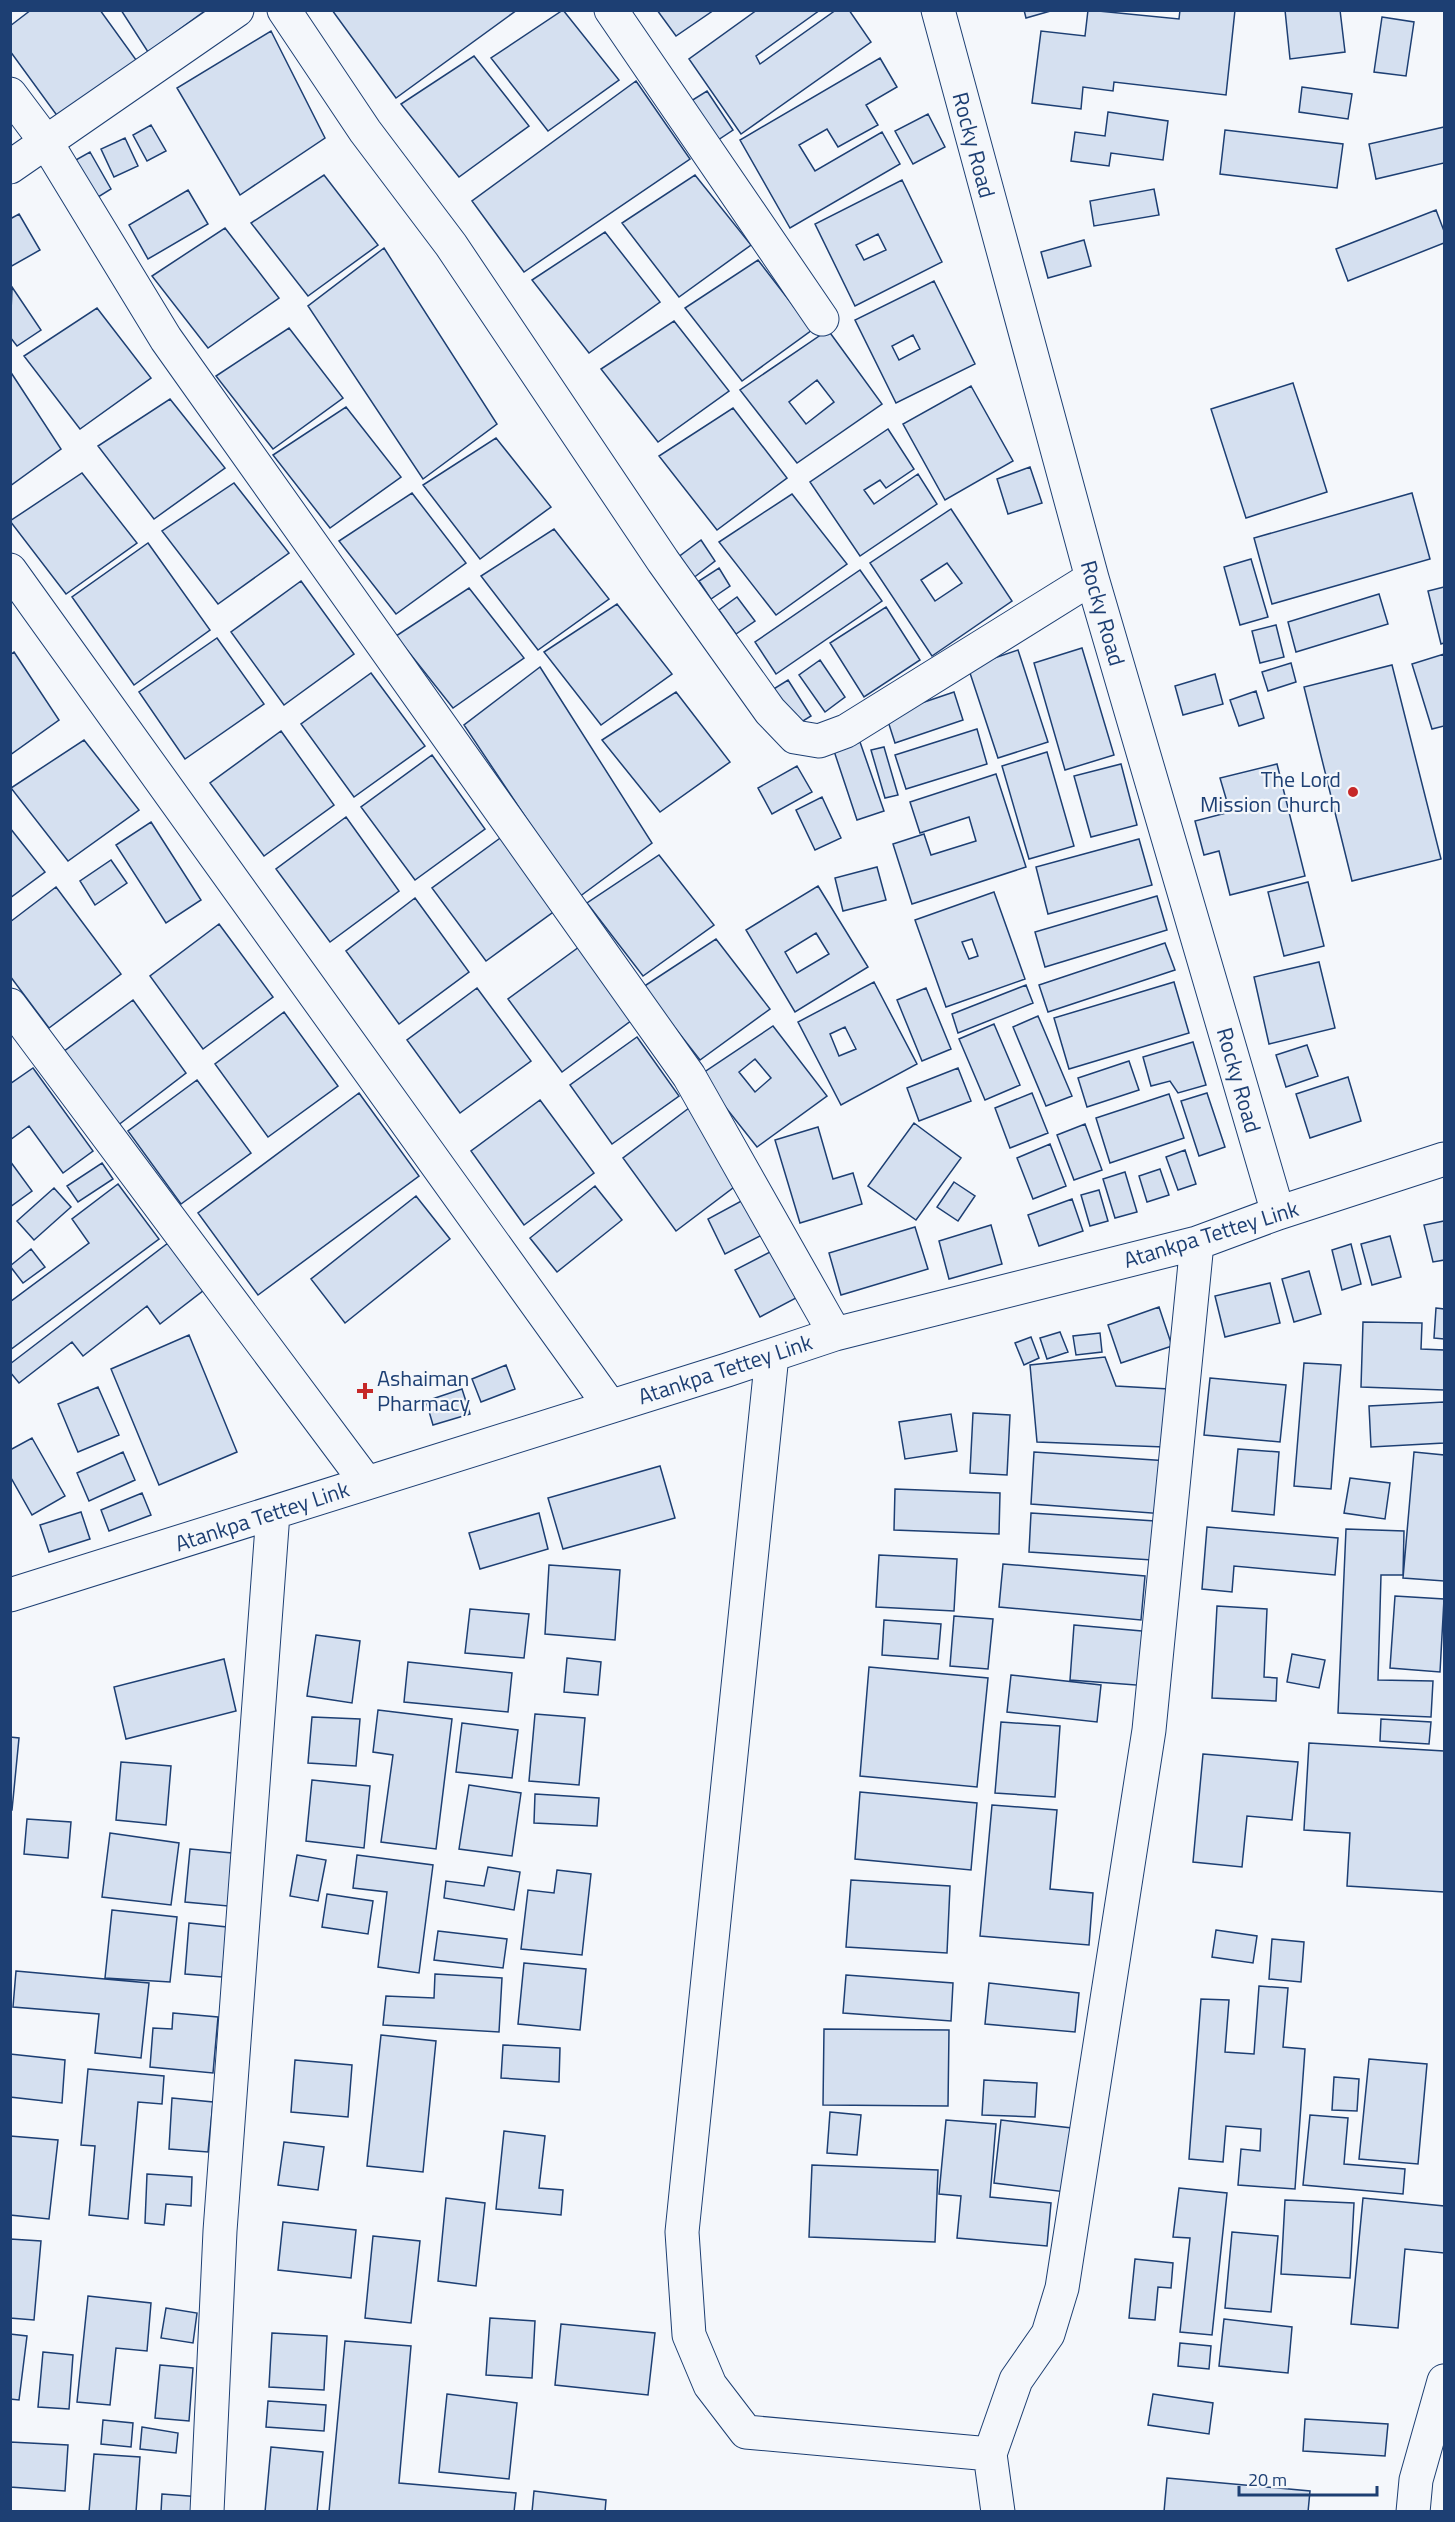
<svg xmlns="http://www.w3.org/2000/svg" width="1455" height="2522" font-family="'Titillium Web',sans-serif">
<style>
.building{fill:#d5e0f0;stroke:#1d3f73;stroke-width:1.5;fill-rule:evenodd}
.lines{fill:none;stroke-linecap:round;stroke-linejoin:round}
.minor-casing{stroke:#1d3f73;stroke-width:35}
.minor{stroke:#f4f7fb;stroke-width:33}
.poi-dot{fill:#c62828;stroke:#f4f7fb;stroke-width:2}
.labels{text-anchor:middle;stroke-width:4.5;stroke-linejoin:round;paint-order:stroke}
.street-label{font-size:22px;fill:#1d3f73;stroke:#f4f7fb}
.poi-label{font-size:22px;fill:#1d3f73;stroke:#f4f7fb;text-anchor:end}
</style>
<rect width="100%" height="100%" fill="#f4f7fb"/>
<path class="building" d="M31,10H100L139,64L61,121L10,51V26Z
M121,10H206L148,52Z
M332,10H517L396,98Z
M563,10L619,80L548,131L491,58Z
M657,10H714L676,36Z
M757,10H820L756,56L760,64L836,10H849L871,42L741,134L689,59Z
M1024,10H1054L1026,18Z
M1088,10L1179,19L1180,10H1235L1226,95L1114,82L1113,91L1083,87L1081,109L1032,103L1041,31L1085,36Z
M1285,10H1340L1345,52L1290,59Z
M1382,17L1414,22L1406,76L1374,72Z
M271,31L325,138L240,195L177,88Z
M474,56L529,126L459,177L401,104Z
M880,58L897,87L866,105L878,125L838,147L827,129L799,145L815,171L882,132L900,164L790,228L740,140Z
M636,81L690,159L524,272L472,201Z
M1302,87L1352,94L1348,119L1299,112Z
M707,91L733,130L718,140L691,101Z
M1108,112L1168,121L1163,160L1111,153L1109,166L1071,161L1075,132L1105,136Z
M928,114L945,147L913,164L895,131Z
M151,125L166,151L147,161L133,135Z
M1444,127V163L1376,179L1369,144Z
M1225,130L1343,144L1337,188L1220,174Z
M125,138L138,166L114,177L101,149Z
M90,152L111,189L95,199L74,161Z
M324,175L378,245L308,296L251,223Z
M695,175L751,245L679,297L622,223Z
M902,180L942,262L855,306L815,224ZM878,234L886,250L864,260L856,245Z
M1154,189L1159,215L1094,226L1090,201Z
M188,190L208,224L148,259L129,225Z
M1436,210L1444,231V243L1348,281L1336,249Z
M19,214L40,250L10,267V219Z
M225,228L279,298L208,348L152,276Z
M605,232L660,302L589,353L532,280Z
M1084,240L1091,266L1048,278L1041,252Z
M384,248L497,424L423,479L308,306Z
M758,260L812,330L742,381L685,308Z
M934,281L975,364L896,403L855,320ZM913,335L920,349L899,360L892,346Z
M12,287L41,330L17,346L10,337Z
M97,308L151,378L80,429L24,356Z
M674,321L729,391L658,442L601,369Z
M289,328L343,398L273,449L216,376Z
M828,330L882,404L797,463L740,390ZM817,380L834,402L806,424L789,402Z
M10,371L61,449L10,486Z
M1293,383L1327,492L1246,518L1211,409Z
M971,386L1013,461L945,500L903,424Z
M170,399L225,468L154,519L98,446Z
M346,407L401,477L330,528L273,455Z
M733,408L787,478L717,530L659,456Z
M888,429L914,469L886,488L880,480L864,490L874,504L918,474L937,504L860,556L810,482Z
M496,438L551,507L480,559L423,485Z
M1030,467L1042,503L1008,514L997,479Z
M82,473L137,543L66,594L10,521Z
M234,483L289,553L218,604L162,531Z
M412,493L466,563L396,614L339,541Z
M1412,493L1430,559L1272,604L1254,538Z
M792,494L847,564L776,615L719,542Z
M951,509L1012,601L932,656L870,563ZM947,563L962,583L935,601L921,580Z
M554,529L609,599L538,650L481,576Z
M701,540L715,561L692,579L677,558Z
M148,543L210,630L134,685L72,597Z
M1251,559L1268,617L1240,625L1224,567Z
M719,568L730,586L711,599L699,581Z
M860,570L882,601L776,674L755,642Z
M301,581L354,654L284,705L231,632Z
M1444,587V643L1441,644L1428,591Z
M469,588L524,658L453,708L396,636Z
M1379,594L1388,624L1296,652L1288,622Z
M737,597L755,621L736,634L719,610Z
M617,604L672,674L601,725L544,652Z
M886,607L920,660L864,697L830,643Z
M1276,625L1284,657L1260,663L1252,631Z
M217,638L264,704L185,759L139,692Z
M1082,648L1114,755L1065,770L1034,663Z
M1018,650L1048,742L998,758L968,667Z
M14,652L59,720L10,755V655Z
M1444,654V726L1432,729L1412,664Z
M820,660L845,697L825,712L799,675Z
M1291,663L1296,682L1268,691L1262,672Z
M1392,665L1441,859L1352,881L1304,687Z
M540,667L652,843L579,897L464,725Z
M371,673L425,746L354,797L301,724Z
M1215,674L1223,704L1183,715L1175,686Z
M788,680L811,716L795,726L772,690Z
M1256,691L1264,718L1239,726L1230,700Z
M676,692L730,762L660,812L602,740Z
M954,692L963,720L895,743L886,715Z
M977,729L987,764L906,789L895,755Z
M281,731L334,805L264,856L210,783Z
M84,740L139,810L68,861L11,788Z
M860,742L884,811L857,820L834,751Z
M884,747L898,795L885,798L871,750Z
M1047,752L1074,846L1029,859L1002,766Z
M432,755L485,829L415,880L361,807Z
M1121,764L1137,825L1091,837L1074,776Z
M1277,764L1305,876L1230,895L1219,851L1204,855L1195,821L1230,812L1220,778Z
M797,766L812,792L772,814L758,788Z
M996,774L1026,867L912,904L893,844L924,834L931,855L976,841L969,817L920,833L910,802Z
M822,797L841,838L815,850L796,810Z
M346,817L399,891L330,942L276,869Z
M151,822L201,900L166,923L116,845Z
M10,828L45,872L10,898Z
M503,836L556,910L486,961L432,888Z
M1139,839L1152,885L1048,914L1036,867Z
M659,855L714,925L643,976L587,903Z
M111,860L127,883L95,905L80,881Z
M877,867L886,900L843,911L835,878Z
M1308,882L1324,946L1284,956L1268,892Z
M818,886L868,967L795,1012L746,930ZM816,933L829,954L797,973L785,952Z
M56,887L121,974L49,1028L10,976V922Z
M994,892L1025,979L946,1007L915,920ZM972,939L978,956L969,959L962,942Z
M1157,896L1167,930L1045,967L1035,932Z
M415,898L469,972L399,1024L346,951Z
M219,924L273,997L203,1049L150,976Z
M716,939L770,1009L700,1060L643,987Z
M1165,943L1175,970L1048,1012L1039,985Z
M579,947L632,1020L562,1072L508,999Z
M1319,962L1335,1028L1269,1044L1254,977Z
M874,982L917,1064L841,1105L798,1022ZM845,1027L856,1049L839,1056L830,1034Z
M1174,982L1189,1033L1069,1069L1054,1018Z
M1026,985L1033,1003L958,1033L952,1014Z
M477,988L531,1061L460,1113L407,1040Z
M926,988L951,1049L922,1061L897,1000Z
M133,1000L186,1073L117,1126L63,1052Z
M284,1012L338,1086L268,1137L215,1064Z
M1038,1016L1072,1096L1046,1106L1013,1027Z
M994,1024L1020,1085L985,1100L959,1039Z
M773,1026L827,1096L757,1147L700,1075ZM755,1059L771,1078L755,1092L739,1072Z
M637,1037L679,1096L612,1144L570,1085Z
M1193,1042L1206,1085L1178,1093L1170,1081L1151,1086L1143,1057Z
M1307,1045L1318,1076L1286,1087L1276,1055Z
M1129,1061L1139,1090L1087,1107L1078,1078Z
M33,1068L93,1151L63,1173L29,1126L10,1140V1084Z
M958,1068L971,1101L919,1121L907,1088Z
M1348,1077L1361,1121L1310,1138L1296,1094Z
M197,1080L251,1153L181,1204L128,1131Z
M359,1093L419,1176L258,1295L198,1213Z
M1032,1093L1048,1133L1010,1148L995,1108Z
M1207,1093L1225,1147L1199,1156L1181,1101Z
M1169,1094L1184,1138L1110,1163L1096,1118Z
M540,1100L594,1173L524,1225L471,1151Z
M693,1105L746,1178L676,1231L623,1158Z
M914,1123L961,1158L916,1220L868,1186Z
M1085,1124L1102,1170L1074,1180L1057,1135Z
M818,1127L833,1179L853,1173L862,1204L800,1223L775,1140Z
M1050,1144L1066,1186L1033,1199L1017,1158Z
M1185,1150L1196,1184L1178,1190L1166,1157Z
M10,1161L32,1191L10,1207Z
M102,1163L113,1179L78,1202L67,1186Z
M1160,1169L1169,1195L1147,1202L1139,1176Z
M1125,1172L1137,1212L1115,1218L1103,1179Z
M954,1182L975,1196L958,1221L937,1207Z
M118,1184L159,1239L10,1350V1302L89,1243L72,1219Z
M595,1186L622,1220L557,1272L530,1238Z
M54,1188L71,1207L34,1240L17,1221Z
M1099,1190L1108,1221L1090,1226L1081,1195Z
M416,1196L450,1239L345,1323L311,1279Z
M745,1199L764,1234L725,1254L708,1219Z
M1072,1199L1083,1231L1039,1246L1028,1215Z
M1444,1221V1260L1433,1262L1424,1225Z
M991,1225L1002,1264L949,1279L939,1241Z
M915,1227L928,1269L841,1295L829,1253Z
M1390,1236L1401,1277L1372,1285L1361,1244Z
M168,1243L204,1290L160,1324L147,1306L83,1356L72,1342L19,1383L10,1372V1364Z
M1351,1244L1361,1284L1342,1290L1332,1250Z
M31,1249L45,1267L23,1283L10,1266Z
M772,1251L796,1298L760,1317L735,1270Z
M1309,1271L1321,1314L1294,1322L1282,1279Z
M1270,1283L1280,1323L1225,1337L1215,1296Z
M1159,1307L1172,1346L1121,1363L1108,1325Z
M1436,1308L1444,1309V1339L1434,1338Z
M1363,1322L1422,1323L1421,1349L1444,1350V1390L1361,1387Z
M1060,1332L1068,1352L1047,1359L1040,1338Z
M1100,1333L1102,1352L1076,1355L1073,1336Z
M189,1335L237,1452L159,1485L111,1369Z
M1031,1337L1039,1358L1024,1365L1015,1343Z
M1105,1357L1116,1386L1169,1389L1164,1447L1037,1442L1030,1365Z
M1304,1363L1341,1365L1331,1489L1294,1486Z
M506,1365L515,1389L481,1402L472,1379Z
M1210,1378L1286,1385L1280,1442L1204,1435Z
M98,1387L119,1435L78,1452L58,1404Z
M462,1389L470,1414L433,1425L426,1401Z
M1444,1402V1443L1371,1447L1369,1406Z
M973,1413L1010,1415L1007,1475L970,1473Z
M951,1414L957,1451L905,1459L899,1422Z
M32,1438L65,1496L32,1515L10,1476V1450Z
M1238,1449L1279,1452L1274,1515L1232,1511Z
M123,1452L135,1480L89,1501L77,1473Z
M1034,1452L1169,1461L1165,1514L1031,1504Z
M1414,1452L1444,1455V1581L1403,1578Z
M660,1466L675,1518L563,1549L548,1498Z
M1350,1478L1390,1483L1385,1519L1344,1513Z
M895,1489L1000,1493L999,1534L894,1530Z
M142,1493L151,1515L109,1531L101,1510Z
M81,1512L90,1539L49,1552L40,1525Z
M539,1513L548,1549L480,1569L469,1533Z
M1031,1513L1155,1521L1152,1560L1029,1552Z
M1207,1527L1338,1538L1335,1575L1234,1566L1232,1592L1202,1589Z
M1346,1529L1404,1531L1403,1575H1381L1378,1680L1433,1681L1431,1717L1338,1713Z
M879,1555L957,1559L954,1611L876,1607Z
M1003,1564L1145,1576L1141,1620L999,1607Z
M549,1565L620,1570L615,1640L545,1634Z
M1395,1596L1444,1599L1440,1672L1390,1668Z
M1217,1606L1267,1609L1264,1677L1277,1678L1276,1701L1212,1698Z
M470,1609L529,1614L524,1658L465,1653Z
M954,1616L993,1619L988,1669L950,1666Z
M884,1620L941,1624L938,1659L882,1655Z
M1074,1625L1153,1632L1149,1686L1070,1680Z
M316,1635L360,1641L352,1703L307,1696Z
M1292,1654L1325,1660L1319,1688L1287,1682Z
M567,1658L601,1662L598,1695L564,1692Z
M224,1659L236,1711L126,1739L114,1687Z
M408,1662L512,1673L508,1712L404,1702Z
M869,1667L988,1678L977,1787L860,1776Z
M1011,1675L1101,1685L1097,1722L1007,1712Z
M378,1710L452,1719L436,1849L381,1842L393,1755L373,1752Z
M535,1714L585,1718L579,1785L529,1781Z
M312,1717L360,1719L356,1766L308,1763Z
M1381,1719L1431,1722L1429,1744L1380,1741Z
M1001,1722L1060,1726L1055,1797L995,1793Z
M462,1723L518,1730L512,1778L456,1772Z
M10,1737L19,1738L12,1810H10Z
M1309,1743L1444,1751V1892L1347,1886L1350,1833L1304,1830Z
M1203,1754L1298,1762L1292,1820L1247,1816L1242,1867L1193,1862Z
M121,1762L171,1766L166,1825L116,1820Z
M312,1780L370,1786L364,1848L306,1841Z
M469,1785L521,1793L512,1856L459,1849Z
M860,1792L977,1803L971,1870L855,1859Z
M535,1794L599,1798L597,1826L534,1823Z
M992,1805L1057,1810L1050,1889L1093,1893L1089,1945L980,1936Z
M27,1819L71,1822L68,1858L24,1854Z
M110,1833L179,1843L171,1905L102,1897Z
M190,1849L232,1853L228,1906L185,1902Z
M297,1855L326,1860L318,1901L290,1896Z
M357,1855L433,1865L419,1973L378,1967L387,1892L353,1888Z
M488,1867L520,1872L514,1910L444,1898L446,1881L484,1886Z
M557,1870L591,1874L582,1955L521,1949L528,1890L554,1893Z
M851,1880L950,1886L947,1953L846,1947Z
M327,1894L373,1901L368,1934L322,1927Z
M112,1910L177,1917L170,1982L105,1978Z
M189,1923L227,1927L222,1977L185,1974Z
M1216,1930L1257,1936L1253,1963L1212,1957Z
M438,1931L507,1939L503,1968L434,1960Z
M1272,1939L1304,1942L1301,1982L1269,1979Z
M524,1963L586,1969L580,2030L518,2024Z
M16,1971L149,1983L141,2058L95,2053L99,2014L13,2007Z
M435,1974L502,1978L499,2032L383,2025L386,1996L434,1998Z
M846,1975L953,1983L951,2021L843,2013Z
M989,1983L1079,1993L1075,2032L985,2024Z
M1259,1986L1288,1988L1283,2047L1305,2049L1295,2189L1238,2185L1241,2149L1260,2151L1261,2129L1226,2126L1223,2162L1189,2159L1201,1999L1229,2000L1225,2052L1254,2054Z
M173,2013L218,2017L213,2073L150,2067L153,2028L172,2029Z
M824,2029L949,2030L948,2106L823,2105Z
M381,2035L436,2041L423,2172L367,2166Z
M503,2045L560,2048L559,2082L501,2078Z
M10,2054L65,2060L62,2103L10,2097Z
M1369,2059L1427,2064L1418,2164L1359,2159Z
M295,2060L352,2065L348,2117L291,2112Z
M88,2069L164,2076L162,2104L138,2102L128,2219L89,2215L95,2146L81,2145Z
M1334,2077L1359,2079L1357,2111L1332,2110Z
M984,2080L1037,2083L1035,2117L982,2115Z
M172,2098L213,2102L208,2152L169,2149Z
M830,2112L861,2115L857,2155L827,2153Z
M1310,2115L1348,2118L1344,2164L1405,2169L1403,2194L1303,2185Z
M946,2120L996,2124L990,2197L1051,2203L1047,2246L957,2238L961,2196L939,2194Z
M1001,2120L1081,2129L1074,2193L994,2183Z
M504,2131L545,2136L539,2188L563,2190L561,2215L496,2209Z
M10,2136L58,2140L49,2219L10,2215Z
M284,2142L324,2147L318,2190L278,2185Z
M812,2165L938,2170L935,2242L809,2237Z
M147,2174L192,2177L191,2206L166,2204L164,2225L145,2223Z
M1179,2188L1227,2193L1212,2335L1180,2332L1190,2238L1173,2237Z
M446,2198L485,2203L476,2286L438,2281Z
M1363,2198L1444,2206V2253L1405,2249L1398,2328L1351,2324Z
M1285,2200L1354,2203L1350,2278L1281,2274Z
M283,2222L356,2230L351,2278L278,2270Z
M1232,2232L1278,2236L1271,2312L1225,2308Z
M373,2236L420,2241L411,2323L365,2318Z
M10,2239L41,2241L34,2320L10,2318Z
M1135,2259L1173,2263L1171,2288L1158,2287L1155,2320L1129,2318Z
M88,2296L151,2303L147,2351L116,2348L110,2405L77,2402Z
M166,2308L197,2313L193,2343L161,2338Z
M490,2318L535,2321L532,2378L486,2375Z
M1224,2319L1292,2327L1288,2373L1219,2366Z
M561,2324L655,2333L648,2395L555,2385Z
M272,2333L327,2336L324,2390L269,2387Z
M10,2334L27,2336L19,2400L10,2399Z
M345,2341L411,2346L399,2483L516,2493L514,2512H329Z
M1180,2343L1211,2346L1209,2369L1178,2366Z
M43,2352L73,2355L69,2409L38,2407Z
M160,2365L193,2368L189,2421L155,2418Z
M447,2394L517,2403L509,2479L439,2472Z
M1153,2394L1213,2403L1209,2434L1148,2425Z
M268,2401L326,2405L324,2431L266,2427Z
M1305,2419L1388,2424L1385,2456L1303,2451Z
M103,2420L133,2423L131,2447L101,2444Z
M142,2427L178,2433L176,2453L140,2449Z
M10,2442L68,2445L65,2491L10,2487Z
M271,2447L323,2452L317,2512H265Z
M94,2454L140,2457L136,2512H89Z
M1167,2478L1310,2491L1308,2512H1164Z
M534,2491L606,2500L605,2512H532Z
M162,2494L202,2497L201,2512H161Z"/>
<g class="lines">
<defs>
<path id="minor" d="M284,10L365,131L451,245L663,561L770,711L795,737L819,741L846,731L1092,578
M611,10L822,319
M938,10L1092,578L1278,1213
M10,94L46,142L166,339L689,1076L835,1334
M10,167L237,10
M10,570L610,1406
M10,1005L366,1482
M772,1355L682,2232L689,2335L710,2385L746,2432L990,2454
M10,1595L727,1370L835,1334L1197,1243L1278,1213L1444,1159
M207,2512L220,2231L273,1513
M998,2512L990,2454L1016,2380L1048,2334L1062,2288L1149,1730L1197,1243
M1413,2512L1416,2480L1444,2381"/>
</defs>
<use href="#minor" class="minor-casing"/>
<use href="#minor" class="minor"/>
</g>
<g class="poi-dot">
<circle cx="1353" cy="792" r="6"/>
<path d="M362 1382h6v6h6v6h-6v6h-6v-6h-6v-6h6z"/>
</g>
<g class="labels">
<g class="street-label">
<text transform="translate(974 145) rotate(75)" y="8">Rocky Road</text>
<text transform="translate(1103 613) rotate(74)" y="8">Rocky Road</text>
<text transform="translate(1239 1080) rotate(74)" y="8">Rocky Road</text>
<text transform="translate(1211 1234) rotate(-17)" y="8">Atankpa Tettey Link</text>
<text transform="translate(725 1369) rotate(-18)" y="8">Atankpa Tettey Link</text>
<text transform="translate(262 1516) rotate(-18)" y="8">Atankpa Tettey Link</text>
</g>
<g class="poi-label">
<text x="1341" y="787">The Lord<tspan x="1341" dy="25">Mission Church</tspan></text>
<text x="377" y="1386" text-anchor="start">Ashaiman<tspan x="377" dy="25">Pharmacy</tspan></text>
</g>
</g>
<rect width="1455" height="2522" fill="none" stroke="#1d3f73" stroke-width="24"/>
<path d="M1239 2486v9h138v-9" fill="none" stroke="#1d3f73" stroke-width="3"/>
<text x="1248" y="2486" font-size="18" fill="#1d3f73" stroke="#f4f7fb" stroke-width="4.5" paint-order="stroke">20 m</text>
</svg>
